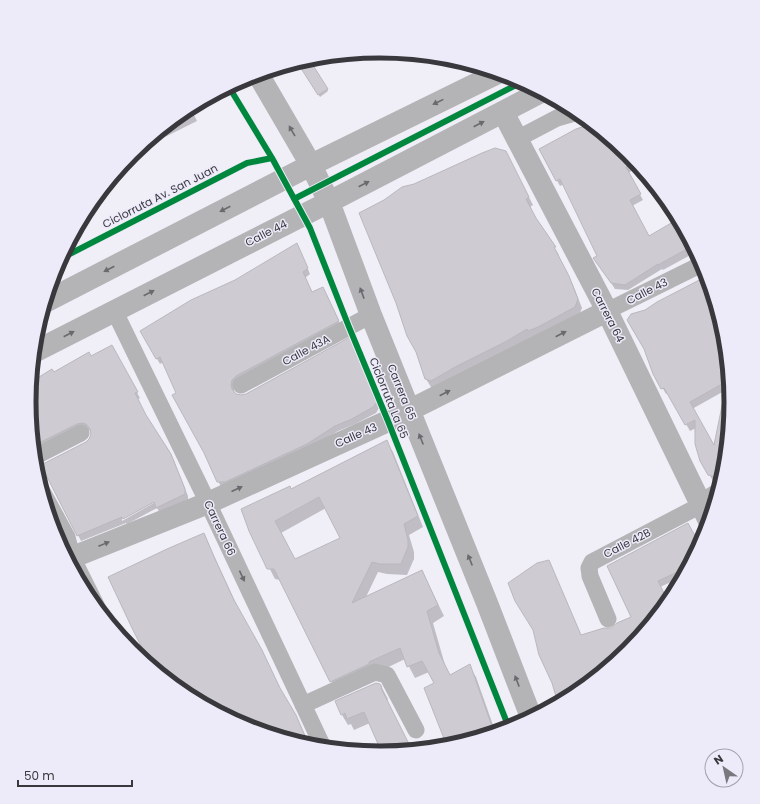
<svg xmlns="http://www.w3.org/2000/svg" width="760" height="804" font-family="Poppins,sans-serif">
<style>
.shadow{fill:#0003;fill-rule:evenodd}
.building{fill:#ceccd2;stroke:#bab8be;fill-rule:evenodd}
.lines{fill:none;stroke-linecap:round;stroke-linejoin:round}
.street{stroke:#b4b4b6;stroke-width:17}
.secondary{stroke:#b4b3b6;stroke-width:22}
.cycleway-casing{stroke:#edebfa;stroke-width:8}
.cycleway{stroke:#00873e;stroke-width:6}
.oneway{fill:#6a696d}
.oneway2{fill:#6a6a6d}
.labels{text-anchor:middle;stroke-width:3;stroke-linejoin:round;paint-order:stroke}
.street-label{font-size:11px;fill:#39383d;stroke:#edebfa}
.rim{fill:none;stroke:#39383d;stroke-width:5}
</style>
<rect width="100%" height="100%" fill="#f0eef6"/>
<path class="shadow" d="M308,59L328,91L320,97L299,63Z
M190,107L197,121L131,154L185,110Z
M582,128L601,131L628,154L639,167L628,173L643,200L632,206L649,237L675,222L673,217L676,215L696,252L663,270L662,269L628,290L615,289L598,263V256L564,184L560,186L540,150Z
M510,160L533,205L530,207L537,221L559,255H558L573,285L582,308L579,315L436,388L431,387L426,379Z
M300,250L310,274L305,278L313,294H326L341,326L235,386L234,391L236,395L241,396L246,395L350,339L379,408L376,413L355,424L338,431L310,449L221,487L163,362L160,364L141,331Z
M707,277L724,334L731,402L724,471L720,483L713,481L701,460L696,428L690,431L668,393L666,394L654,373L646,311ZM726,390L714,448L692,409Z
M111,346L140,398L138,399L147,419L174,461L188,496V500L160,513L157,508L127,524L126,523L81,541L78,535L86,443L90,439L92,434L91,431L86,429L34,452L29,402L31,387L54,373L91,358ZM158,499L159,500L122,521V518Z
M386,441L393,452L423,527L409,535L414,552V559L407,575L387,574L378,572L366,597L422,571L444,616L433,623L445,665L450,676L469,666L476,677L493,725H494L498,731L448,746L420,749L445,738L435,684L429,672L415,678L405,659L337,692L280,580L275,579L250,531L291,490ZM326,508L342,538L295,560L281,533Z
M204,534L238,608L283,695L299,723L310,746L245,726L185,694Z
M699,546L682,577L660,587L668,601L628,650L575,694L549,562L581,636L612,629L632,617L608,566Z
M380,684L388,699L370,723L354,730L351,724L348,725L342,715Z"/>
<path class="building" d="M309,59L328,89L318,95L297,62Z
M582,127L599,130L628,154L635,162L626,167L641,194L630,200L649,236L678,219L692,246L658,265V264L625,285L611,283L593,258L597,256L560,179L556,181L539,149L576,129Z
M495,148L506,151L529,197L526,199L536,218L556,247H554L569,276L578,299L575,307L538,327L528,331L527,329L505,342L457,366L431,381L425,379L416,352L407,336L396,303L359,213L384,200L402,187L414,184L482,153Z
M297,243L308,268L303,272L312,292L323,287L339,321L236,376L232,380L231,385L232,389L236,394L241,395L246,394L350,337L377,402L373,407L352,419L335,426L307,444L225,482H217L204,453L172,395L176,393L160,357L156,359L140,331L191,300L235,280Z
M707,276L724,334L729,380L690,402L714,445L723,401L731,402L724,471L718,478L708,475L700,461L695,444V420L685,425L664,388L661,389L653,374L644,349L627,320L631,314L645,310L657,302Z
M112,345L138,392L135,393L146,415L171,454L185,489V494L156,508L154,502L123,519L122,517L77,536L41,465L86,442L89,439L91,434L90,429L86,424L82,423L77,424L33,446L29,402L31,382L52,369L54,372L89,352L91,356Z
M387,440L418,516L404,524L408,540V547L401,564H380L372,562L352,603L422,570L438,605L427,611L439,653L450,675L470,664L494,732L448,746H447L424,688L434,683L422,661L407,667L400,648L369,662V664L330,682L274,569H267L249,531L241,509L290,486L291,489ZM319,497L340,538L295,559L275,521Z
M688,523L700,545L688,567L658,581L668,601L628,651L575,694L558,703L552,683L539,655L533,630L515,601L508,583L537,563L549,560L581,635L604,628H611L617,623L631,617L607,566Z
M204,533L215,559L234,600L262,650L280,688L296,715L309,745L245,726L185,694L151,666L132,628L108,577L167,549Z
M376,683L380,684L382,687L381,688L412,750L382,753L364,712L347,719L345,713L341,715L335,701Z"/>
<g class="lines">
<path class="street" d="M517,139L557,118L578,112
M114,310L208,503L323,747
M607,311L702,264
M241,385L371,315
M34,457L81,433
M43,493L67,537L72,557L98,609
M608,619L590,576L589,568L592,562L701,505
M303,705L375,672L387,675L416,730"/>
<path class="secondary" d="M258,74L311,165L329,202L371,315L487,603L531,717
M503,112L607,311L709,521
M45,302L311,165L498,73
M34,352L329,202L541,92
M701,505L717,495
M68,559L208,503L388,421L607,311"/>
<defs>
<path id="cycleway" d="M229,87L272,158L310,228L349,327L388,421L509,728
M294,199L522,82
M60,259L247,163L272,158"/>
</defs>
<use href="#cycleway" class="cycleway-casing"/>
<use href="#cycleway" class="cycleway"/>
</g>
<defs><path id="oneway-solid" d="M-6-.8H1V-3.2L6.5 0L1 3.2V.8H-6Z"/></defs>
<g class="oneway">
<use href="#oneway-solid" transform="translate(438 102) rotate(154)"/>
<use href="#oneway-solid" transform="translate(479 124) rotate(-27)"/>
<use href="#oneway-solid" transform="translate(292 131) rotate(-120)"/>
<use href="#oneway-solid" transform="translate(364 184) rotate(-27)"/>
<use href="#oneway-solid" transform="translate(225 209) rotate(153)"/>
<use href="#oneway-solid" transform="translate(109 269) rotate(153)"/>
<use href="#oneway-solid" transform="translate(149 293) rotate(-27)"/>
<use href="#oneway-solid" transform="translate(362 293) rotate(-110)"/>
<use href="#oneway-solid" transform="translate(69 334) rotate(-27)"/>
<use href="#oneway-solid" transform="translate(561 334) rotate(-27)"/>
<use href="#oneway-solid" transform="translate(445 393) rotate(-27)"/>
<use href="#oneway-solid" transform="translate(421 439) rotate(-112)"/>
<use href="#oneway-solid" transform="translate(237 489) rotate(-24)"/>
<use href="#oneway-solid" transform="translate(104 544) rotate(-22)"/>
<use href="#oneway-solid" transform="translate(470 560) rotate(-112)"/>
<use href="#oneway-solid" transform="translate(517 681) rotate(-111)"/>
</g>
<use class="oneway2" href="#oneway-solid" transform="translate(242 576) rotate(65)"/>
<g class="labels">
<g class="street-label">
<text transform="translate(160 196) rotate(-27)" y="4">Ciclorruta Av. San Juan</text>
<text transform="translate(266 233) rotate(-27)" y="4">Calle 44</text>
<text transform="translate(647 291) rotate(-27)" y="4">Calle 43</text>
<text transform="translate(608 315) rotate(63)" y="4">Carrera 64</text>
<text transform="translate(306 350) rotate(-28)" y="4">Calle 43A</text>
<text transform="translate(402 392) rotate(68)" y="4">Carrera 65</text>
<text transform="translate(389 398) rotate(68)" y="4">Ciclorruta La 65</text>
<text transform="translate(356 435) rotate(-24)" y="4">Calle 43</text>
<text transform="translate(220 528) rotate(65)" y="4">Carrera 66</text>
<text transform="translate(627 543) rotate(-27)" y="4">Calle 42B</text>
</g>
</g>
<path d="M0 0H760V804H0ZM36 402a344 344 0 1 1 688 0a344 344 0 1 1-688 0Z" fill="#edebfa" fill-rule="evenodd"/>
<path class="rim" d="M36 402a344 344 0 1 1 688 0a344 344 0 1 1-688 0Z"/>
<g transform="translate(724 768) rotate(326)"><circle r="19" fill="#edebfa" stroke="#a5a3ae"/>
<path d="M0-3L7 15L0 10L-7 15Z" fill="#79787e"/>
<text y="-6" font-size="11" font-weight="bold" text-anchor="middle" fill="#39383d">N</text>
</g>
<path d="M18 780v6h114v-6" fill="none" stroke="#39383d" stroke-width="2"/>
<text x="24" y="780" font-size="12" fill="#39383d" stroke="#edebfa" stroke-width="3" paint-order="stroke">50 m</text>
</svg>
